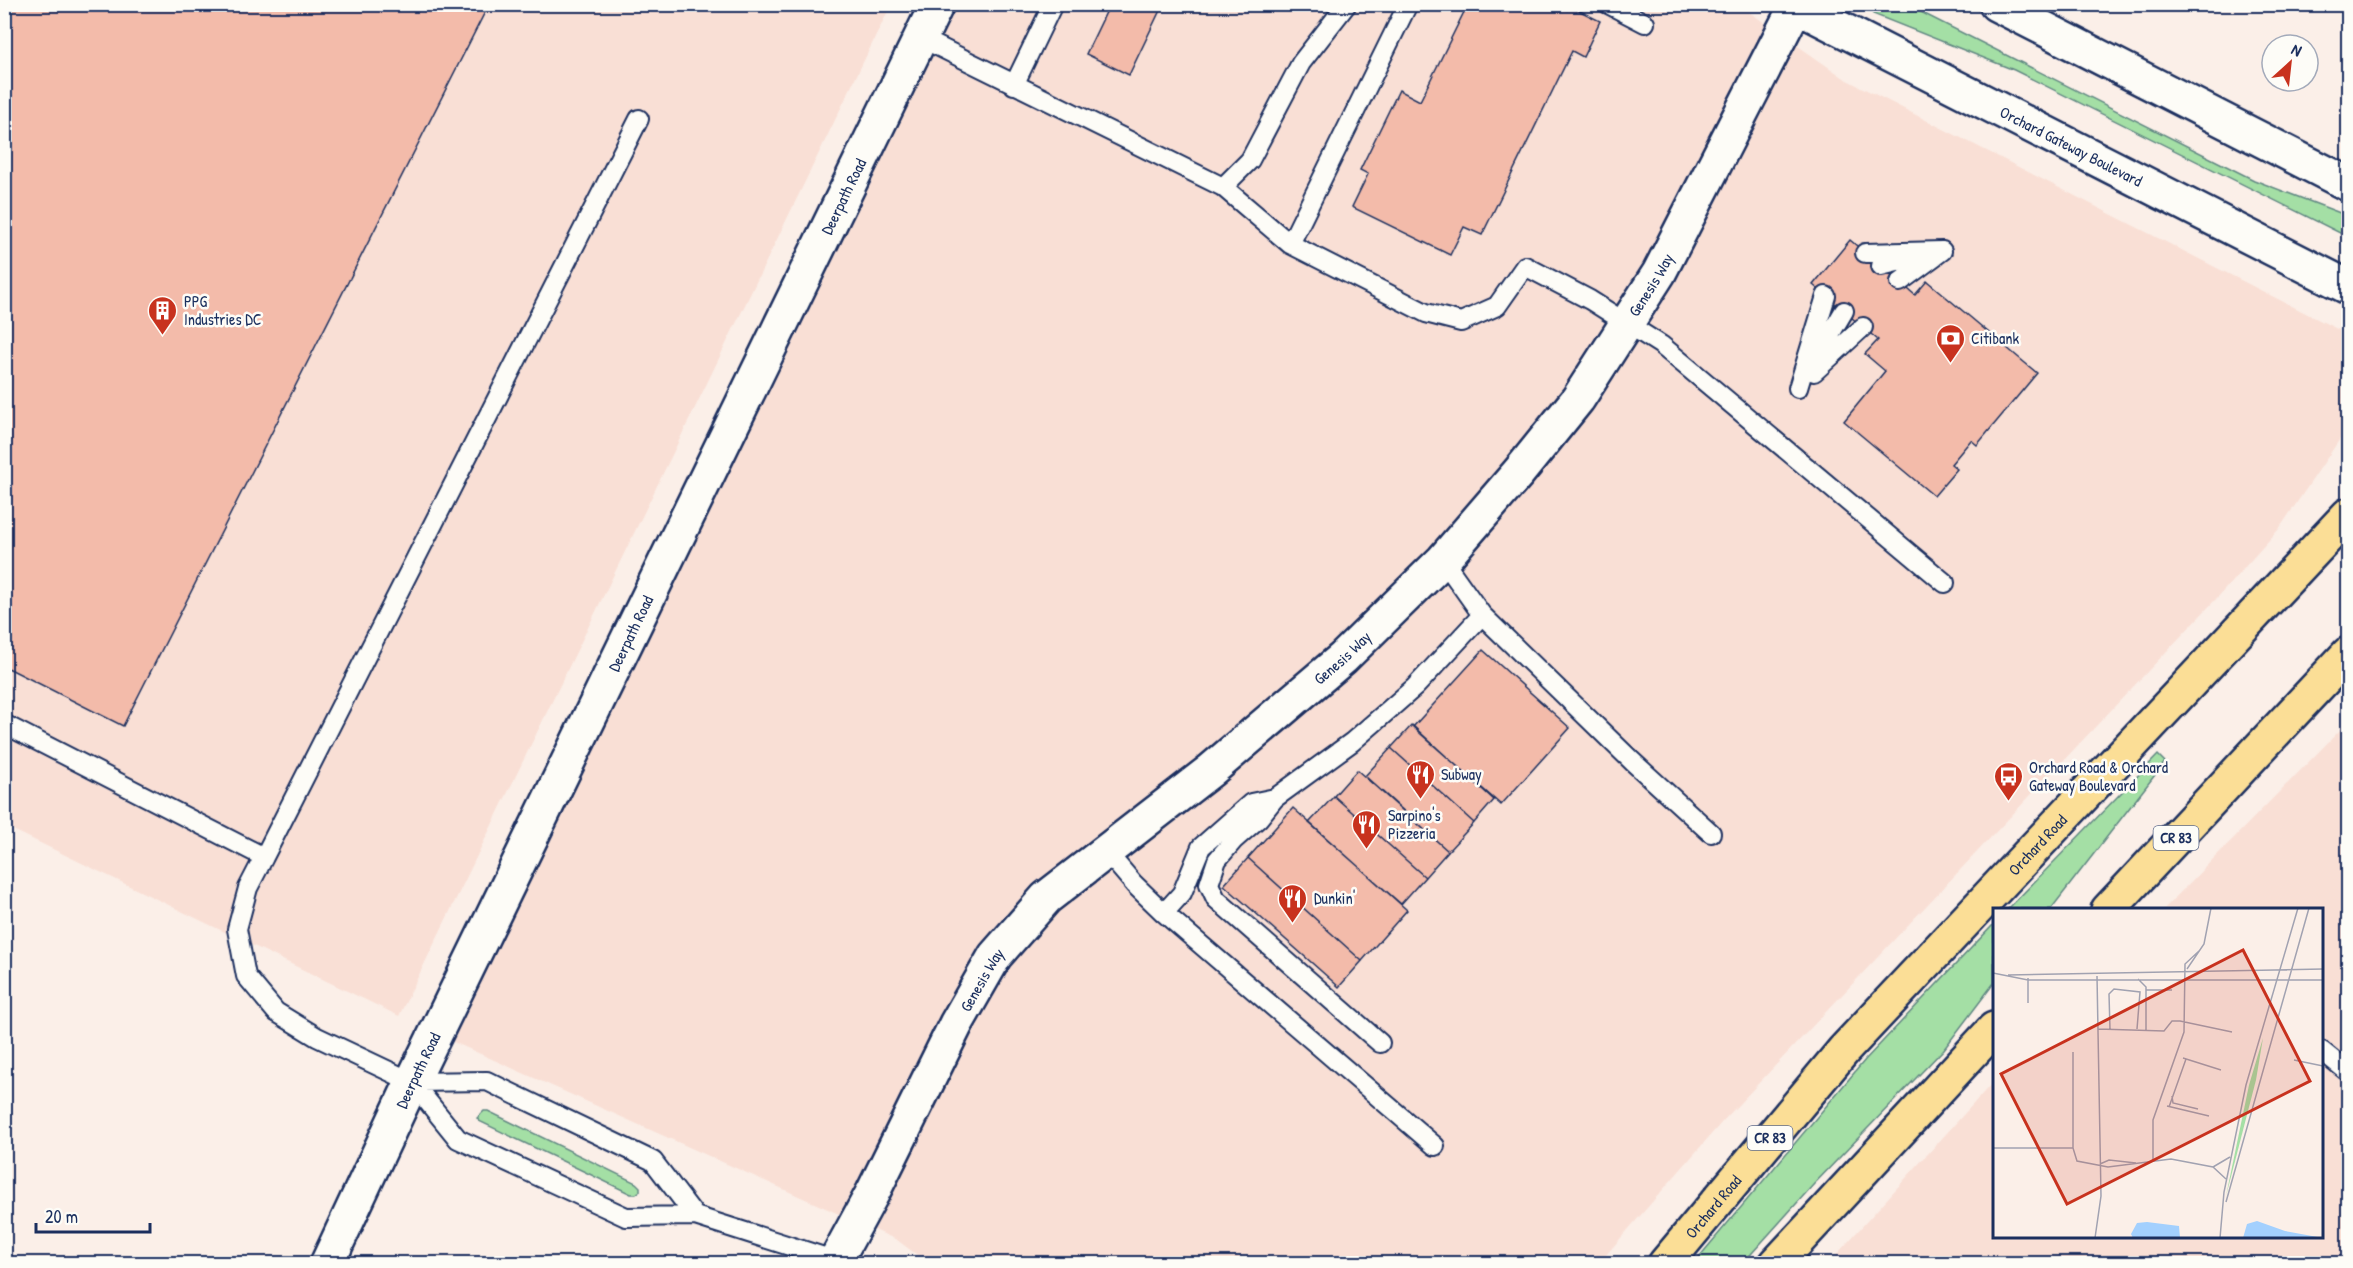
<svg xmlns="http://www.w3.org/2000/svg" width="2353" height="1268" font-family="'Patrick Hand',sans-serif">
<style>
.built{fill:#f9dfd5}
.green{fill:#a4dfa5;stroke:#608782;stroke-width:1.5}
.building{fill:#f3bbaa;stroke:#1b2f5e;stroke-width:1.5}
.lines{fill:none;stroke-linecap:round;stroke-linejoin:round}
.service-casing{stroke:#1b2f5e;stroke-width:22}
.minor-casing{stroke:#1b2f5e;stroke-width:38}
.tertiary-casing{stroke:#1b2f5e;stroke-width:38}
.primary-casing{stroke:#1b2f5e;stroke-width:38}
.service{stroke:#fdfcf7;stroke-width:18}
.minor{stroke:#fdfcf7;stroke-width:33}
.tertiary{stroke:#fdfcf7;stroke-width:33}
.primary{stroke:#fbde96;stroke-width:33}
.labels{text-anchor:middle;stroke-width:5;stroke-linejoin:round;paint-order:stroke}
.shield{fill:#fdfcf7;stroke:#5f6c8c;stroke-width:1.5}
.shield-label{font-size:15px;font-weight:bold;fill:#1b2f5e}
.street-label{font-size:16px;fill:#1b2f5e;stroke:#fdfcf7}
.poi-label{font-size:16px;fill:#1b2f5e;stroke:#fdfcf7;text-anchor:start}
.inset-road{fill:none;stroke:#a1a2b1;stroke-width:1.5}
.view{fill:#c8321e;fill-opacity:0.15;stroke:#c8321e;stroke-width:3}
.inset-edge{fill:none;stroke:#1b2f5e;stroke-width:3}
</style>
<rect width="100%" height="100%" fill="#fbefe8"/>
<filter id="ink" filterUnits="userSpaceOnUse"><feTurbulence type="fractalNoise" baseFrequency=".0167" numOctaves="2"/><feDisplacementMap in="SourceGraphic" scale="12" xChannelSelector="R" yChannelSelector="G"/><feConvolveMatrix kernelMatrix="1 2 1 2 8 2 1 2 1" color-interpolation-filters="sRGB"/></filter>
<g filter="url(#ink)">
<path class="built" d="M4,5H891L399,1016L5,826Z
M951,5H1739L1847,80L2339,330L2348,338V427L2279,529L2217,598L1722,1122L1599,1263H928L897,1240L449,1040Z
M2348,722V1263L1828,1264L1994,1081V1236H2322V910L2164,909Z"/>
<path class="green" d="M1867,5H1907L2254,180L2348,216V237L2014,70L1873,14Z
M2158,755L2165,762L2051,909H2008Z
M1994,924V983L1944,1049L1814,1184L1743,1263H1694L1865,1060Z
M484,1111H488L636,1183L640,1187V1191L636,1194H631L479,1121L477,1118Z"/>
<path class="building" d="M4,4H489L123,726L4,666Z
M1110,4H1163L1129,75L1086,54Z
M1468,4H1556L1567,10L1570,6L1600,21L1583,57L1572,51L1482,235L1464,227L1450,255L1352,207L1368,174L1360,170L1399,90L1420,101Z
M1850,240L1915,295L1927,281L2037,373L1977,445L1971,440L1951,464L1957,469L1934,496L1844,421L1885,371L1865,354L1878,340L1813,285Z
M1483,650L1570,728L1501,805L1413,727Z
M1412,725L1494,800L1474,823L1391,748Z
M1391,748L1474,823L1448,851L1365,776Z
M1357,770L1448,851L1425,877L1334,796Z
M1334,796L1425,877L1401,904L1309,823Z
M1293,808L1407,910L1362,961L1248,858Z
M1248,858L1362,961L1339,987L1224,885Z"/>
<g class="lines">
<defs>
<path id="service" d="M1608,4L1645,23
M921,38L1223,187L1290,244L1426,313L1461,322L1497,306L1525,266L1590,300L1661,345L1945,583
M1014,85L1053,4
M1223,187L1250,160L1301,63L1347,4
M1290,244L1408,4
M1865,253L1942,251
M1881,266L1909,259
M1900,282L1942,251
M1813,363L1844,311
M1814,372L1863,327
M1798,388L1826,296
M1443,560L1482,615L1633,762L1711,833
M4,724L264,857L248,888L237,929L246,976L276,1012L317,1037L412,1082L458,1139L626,1217L695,1216L843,1263
M1275,798L1259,818L1234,840L1217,860L1209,884L1216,899L1380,1043
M1106,851L1134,884L1164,913L1435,1146
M264,857L639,119
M1164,913L1182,893L1201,847L1251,803L1275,798L1352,742L1415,687L1482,615
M2322,1051L2348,1072
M412,1082L487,1081L499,1087L653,1161L695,1216"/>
<g id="minor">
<path id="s1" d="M327,1264L412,1082L937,4"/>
</g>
<g id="tertiary">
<path d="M1996,4L2348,184"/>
<path id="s2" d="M1796,6L2348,287"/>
<path id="s3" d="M836,1260L873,1192L956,1024L995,956L1046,898L1210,771L1343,658L1443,560L1519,472L1578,399L1659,273L1797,4"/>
</g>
<g id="primary">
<path d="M2108,910L2348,654"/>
<path id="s4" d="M1665,1264L1844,1050L2348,515"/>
<path d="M1776,1264L1994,1029"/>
</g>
</defs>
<use href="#service" class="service-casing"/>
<use href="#minor" class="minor-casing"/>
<use href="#tertiary" class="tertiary-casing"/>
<use href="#primary" class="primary-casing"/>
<use href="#service" class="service"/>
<use href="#minor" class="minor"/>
<use href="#tertiary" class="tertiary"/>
<use href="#primary" class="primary"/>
</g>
</g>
<defs>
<symbol id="building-pin" viewBox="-11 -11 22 30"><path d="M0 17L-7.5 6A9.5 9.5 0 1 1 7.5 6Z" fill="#c8321e" stroke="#fdfcf7"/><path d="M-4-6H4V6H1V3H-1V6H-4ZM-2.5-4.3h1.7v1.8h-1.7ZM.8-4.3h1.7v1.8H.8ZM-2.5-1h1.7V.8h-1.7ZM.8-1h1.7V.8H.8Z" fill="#fff"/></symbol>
<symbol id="bank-pin" viewBox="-11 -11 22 30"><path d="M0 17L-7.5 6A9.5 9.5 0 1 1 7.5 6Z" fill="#c8321e" stroke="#fdfcf7"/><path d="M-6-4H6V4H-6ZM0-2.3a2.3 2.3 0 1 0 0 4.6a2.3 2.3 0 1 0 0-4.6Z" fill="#fff"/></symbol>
<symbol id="restaurant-pin" viewBox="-11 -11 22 30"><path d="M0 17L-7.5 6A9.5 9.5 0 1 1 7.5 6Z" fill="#c8321e" stroke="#fdfcf7"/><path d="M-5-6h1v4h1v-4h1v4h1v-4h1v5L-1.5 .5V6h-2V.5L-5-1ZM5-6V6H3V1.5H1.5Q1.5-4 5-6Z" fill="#fff"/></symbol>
<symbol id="bus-pin" viewBox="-11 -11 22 30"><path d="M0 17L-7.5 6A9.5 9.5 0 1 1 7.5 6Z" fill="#c8321e" stroke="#fdfcf7"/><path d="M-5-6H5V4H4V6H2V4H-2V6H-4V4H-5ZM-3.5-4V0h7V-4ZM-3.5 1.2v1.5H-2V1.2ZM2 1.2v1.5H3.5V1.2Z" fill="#fff"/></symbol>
</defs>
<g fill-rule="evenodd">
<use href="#building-pin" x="146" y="294" width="33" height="45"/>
<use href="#bank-pin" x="1934" y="322" width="33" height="45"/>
<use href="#restaurant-pin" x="1404" y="758" width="33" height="45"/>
<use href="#bus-pin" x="1992" y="760" width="33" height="45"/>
<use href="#restaurant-pin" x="1350" y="808" width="33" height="45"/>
<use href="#restaurant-pin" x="1276" y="882" width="33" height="45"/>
</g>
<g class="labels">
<g class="shield">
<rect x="2153.5" y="826" width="45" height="24" rx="4.5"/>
<rect x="1747.5" y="1126" width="45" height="24" rx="4.5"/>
</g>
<g class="shield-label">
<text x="2176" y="843">CR 83</text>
<text x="1770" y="1143">CR 83</text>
</g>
<g class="street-label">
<text dy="6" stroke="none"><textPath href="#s2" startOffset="309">Orchard Gateway Boulevard</textPath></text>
<text dy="6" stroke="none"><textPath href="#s1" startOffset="1186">Deerpath Road</textPath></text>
<text dy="6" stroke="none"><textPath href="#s3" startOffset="1288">Genesis Way</textPath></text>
<text dy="6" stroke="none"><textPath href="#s1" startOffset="700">Deerpath Road</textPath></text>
<text dy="6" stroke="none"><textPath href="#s3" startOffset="802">Genesis Way</textPath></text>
<text dy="6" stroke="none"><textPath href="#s4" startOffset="561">Orchard Road</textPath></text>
<text dy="6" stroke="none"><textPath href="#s3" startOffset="316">Genesis Way</textPath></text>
<text dy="6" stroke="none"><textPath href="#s1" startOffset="214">Deerpath Road</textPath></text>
<text dy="6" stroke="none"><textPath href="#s4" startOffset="75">Orchard Road</textPath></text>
</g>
<g class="poi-label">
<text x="184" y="307">PPG<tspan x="184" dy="18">Industries DC</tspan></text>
<text x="1971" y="344">Citibank</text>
<text x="2029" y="773">Orchard Road &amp; Orchard<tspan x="2029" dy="18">Gateway Boulevard</tspan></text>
<text x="1441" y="780">Subway</text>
<text x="1388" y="821">Sarpino's<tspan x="1388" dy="18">Pizzeria</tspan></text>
<text x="1314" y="904">Dunkin'</text>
</g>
</g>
<g transform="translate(1993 908)">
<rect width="330" height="330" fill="#fbefe8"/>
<path d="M270,130L263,172L233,288L256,177Z" fill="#a4dfa5"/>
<path d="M264,313L292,323L330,330H250L254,316ZM154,314L186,318L187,330H140L138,326L144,315Z" fill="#a3d0fe"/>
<path class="inset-road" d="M194,61L211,36L218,0M0,65L35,72H330M15,67L330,61M35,70V95M145,71L153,79V123M153,82H179M105,121L171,123L179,113H187L239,124M117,121L116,86L121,81L147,84L144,121M80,144V240M190,150L228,162M301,152L330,158M179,188L180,195L205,201M174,198L216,208M176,199L193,151M0,240H80L84,253L115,259L178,251L220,259L233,271M160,252V212L191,124L192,56L206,43M107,256L116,252L143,255M220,259L237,249M233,294L316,0M102,330L108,288L104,68M227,330L231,284L253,177L305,0"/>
<path class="view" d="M250,42L317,173L74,296L8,166Z"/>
<rect width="330" height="330" class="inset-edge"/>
</g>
<rect width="2353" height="1268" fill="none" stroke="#fdfcf7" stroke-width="24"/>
<rect x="12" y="12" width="2329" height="1244" fill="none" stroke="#1b2f5e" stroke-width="2" filter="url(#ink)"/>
<g transform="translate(2290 63) rotate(27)"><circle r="28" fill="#fdfcf7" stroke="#a3aaba" stroke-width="1.5"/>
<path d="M0-4.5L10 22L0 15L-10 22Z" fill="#c8321e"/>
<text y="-9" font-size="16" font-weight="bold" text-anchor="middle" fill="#1b2f5e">N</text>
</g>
<path d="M36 1223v9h114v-9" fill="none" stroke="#1b2f5e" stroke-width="3"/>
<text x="45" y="1223" font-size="18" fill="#1b2f5e" stroke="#fdfcf7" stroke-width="4.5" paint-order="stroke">20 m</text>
</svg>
